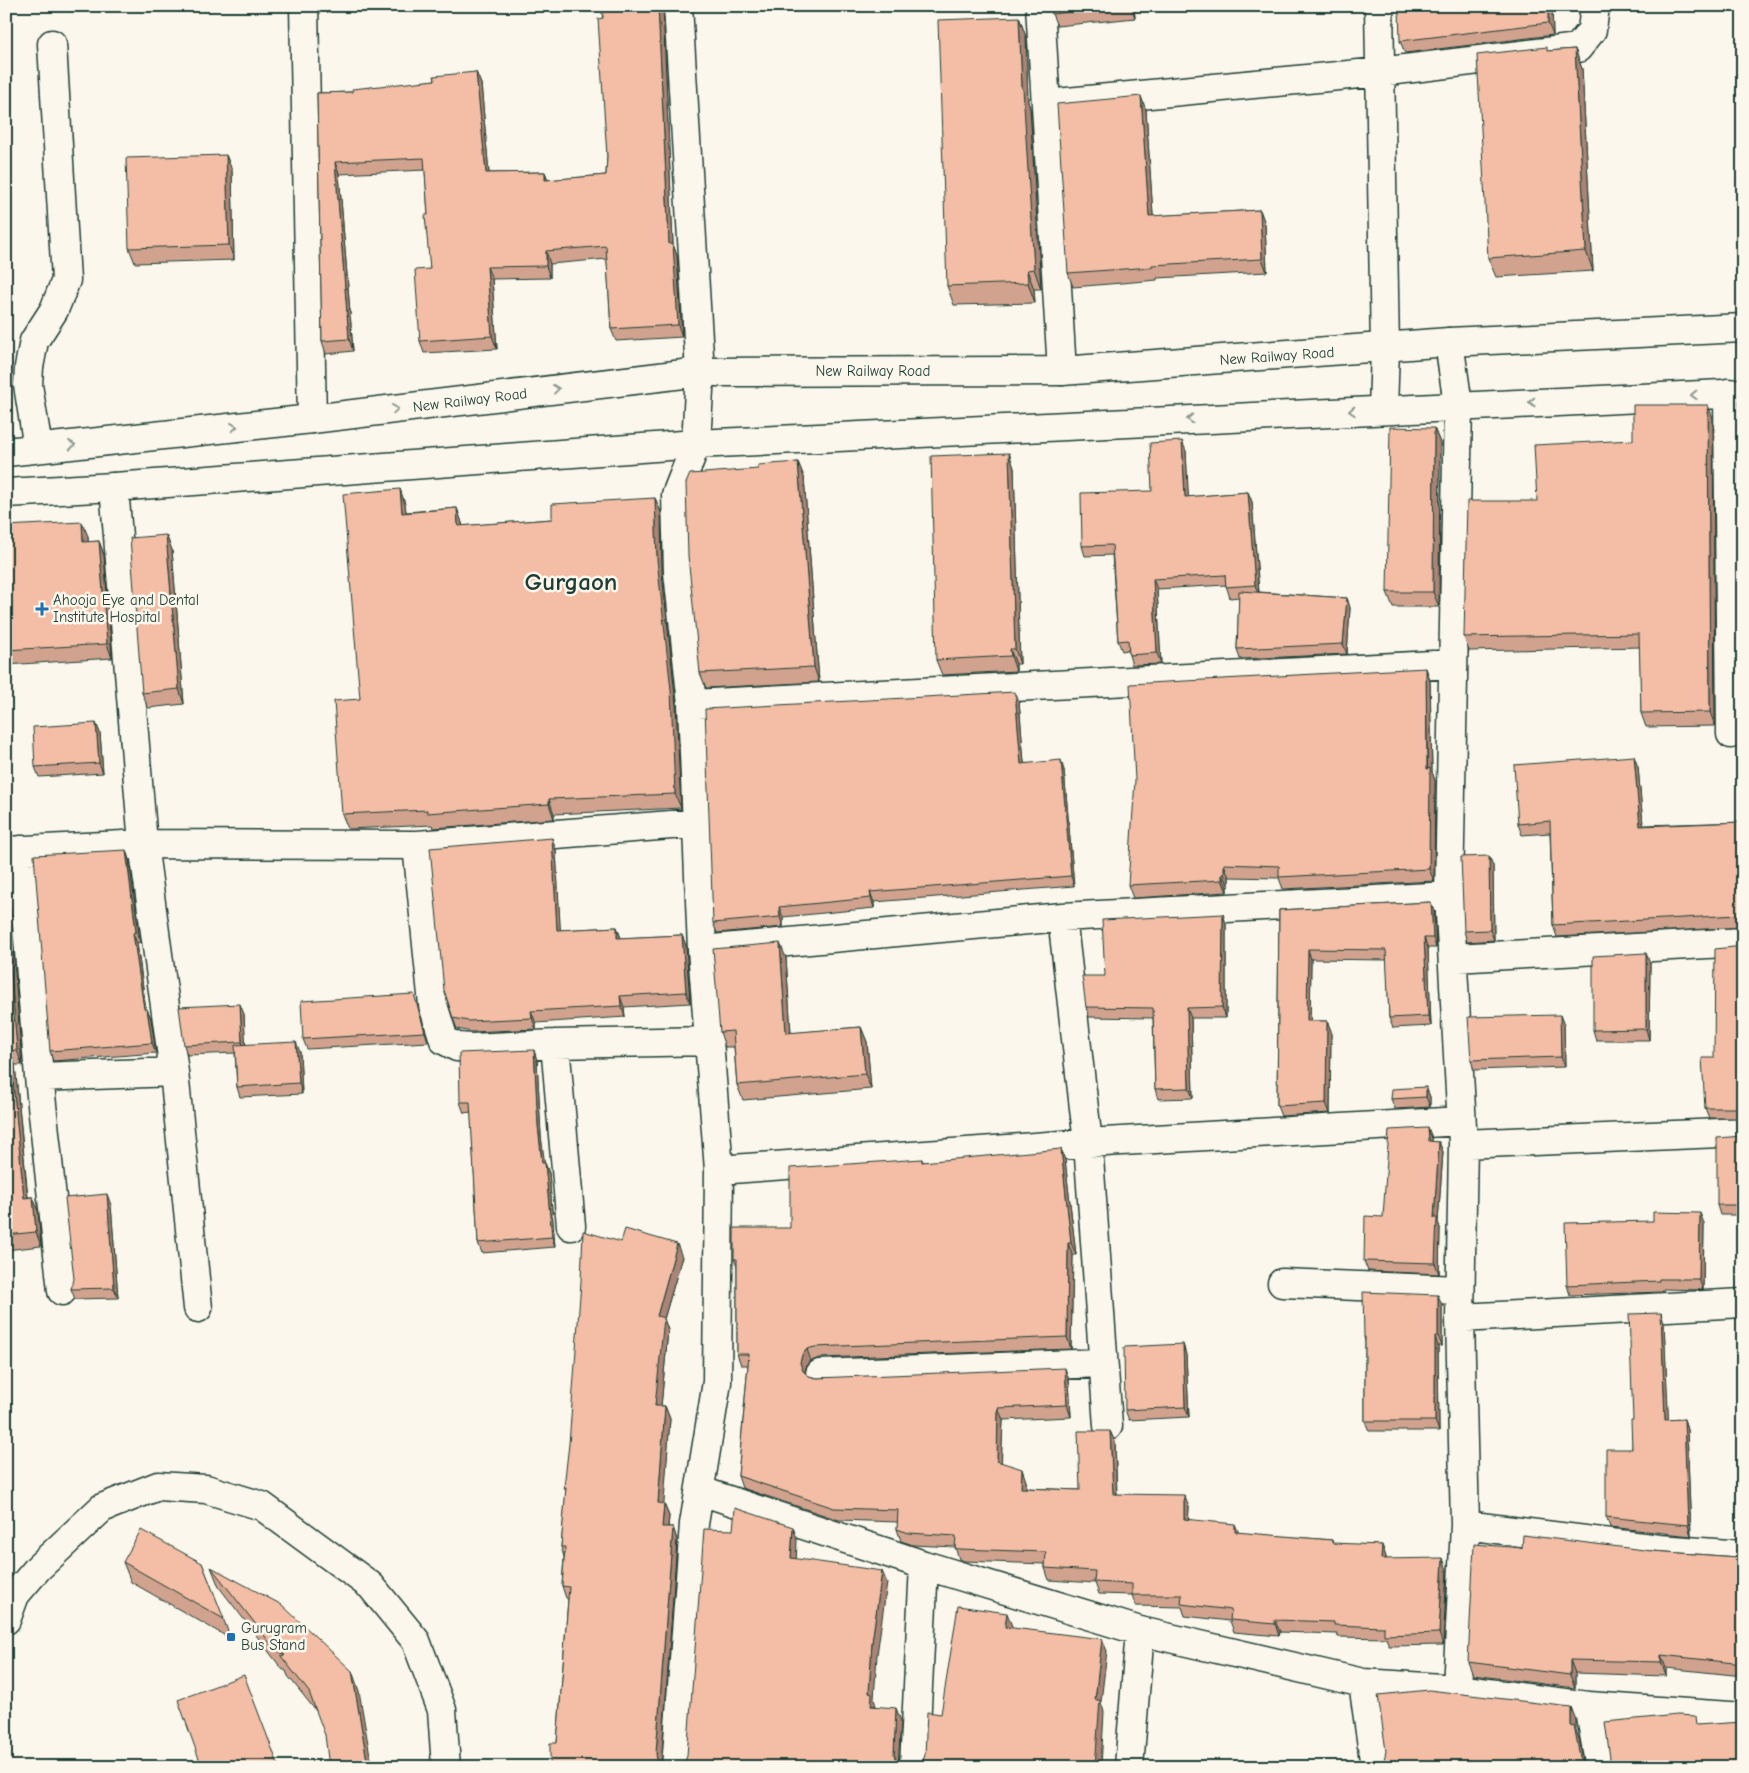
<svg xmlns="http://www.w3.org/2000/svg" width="1749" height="1773" font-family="'Comic Neue',sans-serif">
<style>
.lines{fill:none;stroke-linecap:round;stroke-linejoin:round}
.minor-casing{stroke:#1f3d34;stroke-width:31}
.major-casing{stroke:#1f3d34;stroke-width:31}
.minor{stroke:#fbf7ec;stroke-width:28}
.major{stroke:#fbf7ec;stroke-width:28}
.wall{fill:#d1a38e;stroke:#1f3d34}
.shaded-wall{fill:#aa8574;stroke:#1f3d34}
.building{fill:#f3bea5;stroke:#1f3d34}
.oneway{stroke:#8d9a90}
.poi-dot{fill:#1f6fb2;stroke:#fbf7ec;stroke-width:2}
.labels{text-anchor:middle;stroke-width:5;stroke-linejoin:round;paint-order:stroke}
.street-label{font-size:15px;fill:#1f3d34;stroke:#fbf7ec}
.poi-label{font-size:15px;fill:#1f3d34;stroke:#fbf7ec;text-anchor:start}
.town-label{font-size:25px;font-weight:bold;fill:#1f3d34;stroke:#fbf7ec}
</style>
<rect width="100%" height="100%" fill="#fbf7ec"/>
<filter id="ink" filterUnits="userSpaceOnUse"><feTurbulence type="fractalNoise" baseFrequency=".02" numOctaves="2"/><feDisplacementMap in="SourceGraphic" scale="10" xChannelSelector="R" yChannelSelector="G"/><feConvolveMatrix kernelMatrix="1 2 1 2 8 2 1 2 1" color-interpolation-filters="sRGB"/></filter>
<g filter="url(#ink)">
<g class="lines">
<defs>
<path id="minor" d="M304,6L312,419
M1040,6L1062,371
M1379,6L1385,349L1383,409
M1046,104L1380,72L1578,48L1592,30L1595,6
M1449,342L1458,405L1449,896L1463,1144L1460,1318L1465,1525L1457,1689
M1728,393L1731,734
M38,448L28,385L29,367L34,341L54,310L66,280L52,44
M114,487L143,844L174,1072L198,1308
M692,704L1452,664
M417,845L433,1005L444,1040L457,1047L472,1048L555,1044L710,1041
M21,850L39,1077L62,1291
M6,851L143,844L417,845L697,823
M1062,917L1088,1143L1108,1426
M702,950L1062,917L1449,896
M1454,958L1743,942
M555,1044L571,1226
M39,1077L174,1072
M1463,1144L1743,1132
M719,1170L1088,1143L1461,1121
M1282,1283L1460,1290
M1460,1318L1743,1303
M820,1374L1102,1363
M701,1491L924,1565L1140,1631L1363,1683L1457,1689L1589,1706L1743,1717
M1465,1525L1659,1549L1743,1555
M6,1620L15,1595L38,1568L102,1508L158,1486L206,1489L262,1506L371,1586L416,1641L442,1710L446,1767
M1363,1683L1375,1767
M1589,1706L1600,1767
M676,1767L694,1524L717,1382L719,1170L702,950L692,704L678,572L676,495L696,444L700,372L678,6
M914,1767L924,1565
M1129,1767L1140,1631"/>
<path id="major" d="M6,452L312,419L700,372L1062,371L1449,342L1743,328
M6,493L114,487L696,444L1743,393"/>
</defs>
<use href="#minor" class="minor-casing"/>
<use href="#major" class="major-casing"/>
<use href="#minor" class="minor"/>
<use href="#major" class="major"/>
</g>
<path class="wall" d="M602,6H663L673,244L677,256L682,337L616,341L611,329L607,259L550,264V278L492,279L497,349L424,353L420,341L430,269L428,215L425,170L339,174L353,351L326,354L322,341L317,93L352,92L435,80L476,72L481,84L489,173L545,172L548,180L606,175L607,156Z
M1052,6H1134L1135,18L1057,26L1052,14Z
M1552,6L1553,35L1405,53L1400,41Z
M1019,17L1026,37L1028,102L1030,108L1041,289H1034L1035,303L954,305L947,286Z
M1575,49L1582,69L1593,271L1496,277L1488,258L1548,51Z
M1146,110L1153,216L1260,210L1265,224L1267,272L1157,278V280L1073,287L1068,273Z
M226,155L232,170L234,260L135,263L129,248Z
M1713,418L1715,726L1646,727L1641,713L1640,647L1469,651L1464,637L1537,501L1633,440Z
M1434,428L1440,443L1439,607H1393L1387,592Z
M1186,451L1188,497L1248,492L1252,502L1259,592L1347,598L1350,608L1347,654L1240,659L1237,649L1239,597L1230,598L1226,585L1157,589L1161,664L1132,665L1129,655L1128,650L1122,651L1118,641L1112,555L1085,556L1082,546L1152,491Z
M1009,453L1014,468L1020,664H1016V671L942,675L936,660Z
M798,462L804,477L819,682L706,688L700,673L758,469Z
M400,489L405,504L406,512L457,508L463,526L552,519L655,498L661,512L662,574L676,705L681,808L554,814V819L433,828L432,825L348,829L342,814L360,699Z
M6,526L88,536V542L99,541L104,555L112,658L6,665Z
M166,535L172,550L184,704L148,708L142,693Z
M1426,668L1430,681L1432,772L1435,781L1434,881L1283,889L1279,878L1229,877V887H1227V892L1133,898L1128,885Z
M1019,702L1024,763L1064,770L1074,886L874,902V908L783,917V927L717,933L713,923Z
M96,723L100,733L103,773L39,777L35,767Z
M1638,767L1643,825L1743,822V927L1557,937L1553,925L1550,833L1522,835L1518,824Z
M126,850L129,860L140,942L137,943L146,1009H147L151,1019L156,1053L53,1061L50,1051Z
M556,850L560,930L617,927L621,938L682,935L686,946L690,1003L624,1007L625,1017L536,1023V1029L472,1032L457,1029L453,1018Z
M1489,856L1493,866L1494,940L1467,942L1464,931Z
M6,866L22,1065H15L28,1197H33L38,1211L41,1246L6,1250Z
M1431,902L1434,912L1436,948H1428L1431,1026L1393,1028L1389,1018L1387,960L1311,959L1310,1021H1327L1331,1031L1330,1113L1281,1116L1277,1106L1279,910Z
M1223,914L1226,924V1018H1191L1193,1098L1158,1099L1155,1089L1153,1018L1089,1017L1086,1007L1105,976Z
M1743,946V1118H1709L1705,1108L1714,1058Z
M786,958L791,1033L861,1027L867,1042L871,1089L743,1100L737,1085L734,1047H725L720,1032Z
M1650,963L1649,1040H1596L1593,1030Z
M417,1004L428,1042L307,1049L303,1039Z
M244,1014L245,1045L300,1052L302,1094L240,1097L237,1087L235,1053L187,1055L184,1045Z
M1564,1025L1565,1067L1474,1070L1471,1060Z
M537,1060L541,1136L544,1163H545L549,1173L555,1247L482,1253L478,1243L471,1112L464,1113L460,1102Z
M1426,1087L1430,1097V1107L1395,1109L1391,1099Z
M1428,1128L1432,1138V1142H1439L1443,1152L1438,1222L1440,1228L1439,1274L1368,1271L1364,1261L1383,1217Z
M1743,1136V1215H1720L1717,1205Z
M922,1159L923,1162L1065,1160L1076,1255H1073L1071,1349L819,1358L811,1361L806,1367L805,1373L809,1376L816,1378L1069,1380L1071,1417L1003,1420L1001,1463L1026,1481V1488L1080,1490L1110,1431L1115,1442L1117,1494L1189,1507L1188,1519L1239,1533L1332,1540L1333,1544L1382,1545L1386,1557V1559L1447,1570L1443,1645L1389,1646L1386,1638L1338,1637L1337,1634L1280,1632L1279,1636L1234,1632L1230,1621L1185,1616L1182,1607L1136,1606L1132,1595L1099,1594L1095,1583L1049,1580L1045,1568V1564L964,1561L959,1559L955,1547L913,1545L901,1541L897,1529L898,1522L839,1520L742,1488L738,1476L748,1365H741L737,1354V1267L734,1259L790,1228Z
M111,1205L118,1298L75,1299L71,1289Z
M1704,1223L1703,1290L1663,1289V1292L1570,1295L1567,1285Z
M621,1242L682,1257L664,1319L668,1330L661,1406H665L670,1419L663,1504H664L669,1516L668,1527H673L677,1540L660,1765L557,1743L568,1599L566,1598L562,1586L564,1557L561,1547L566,1492L564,1487Z
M1442,1305V1346H1438L1439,1431H1369L1365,1421V1342L1364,1337Z
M1664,1323L1668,1420L1684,1419L1687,1429L1691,1536L1610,1527L1606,1517L1632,1449L1633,1420Z
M1183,1344L1186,1355L1189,1417L1129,1420L1125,1410Z
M1522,1548L1652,1551L1737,1557L1743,1556V1676L1666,1668V1676L1575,1673V1688L1473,1675L1468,1662Z
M123,1562L202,1563L231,1639L131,1582Z
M211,1567L359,1691L316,1711L288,1676L286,1671L282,1669L219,1587Z"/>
<path class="shaded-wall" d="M658,6H663L673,244L677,256L682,337L678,325L669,244Z
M1131,6H1134L1135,18Z
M1548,6H1552L1553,35L1548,23Z
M1019,17L1026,37L1028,102L1030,108L1041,289L1034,269L1022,88Z
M1575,49L1582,69L1593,271L1586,251Z
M476,72L481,84L490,185L486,173Z
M1141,96L1146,110L1154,230L1149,216Z
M226,155L232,170L234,260L229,245Z
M335,162L339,174L353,351L349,339Z
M545,172L549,184L545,180Z
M1260,210L1265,224L1267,272L1262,259Z
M546,251L550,264V278L546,266Z
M487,267L492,279L497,349L492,336Z
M1027,270L1034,289L1035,303L1028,283Z
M1708,405L1713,418L1715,726L1710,712Z
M1434,428L1440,443L1439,607L1433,592Z
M1182,441L1186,451L1189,507L1185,497Z
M1009,453L1014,468L1020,664L1015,649Z
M798,462L804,477L819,682L814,667Z
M400,489L405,504L408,528L402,513Z
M1248,492L1252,502L1259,596L1255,585Z
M655,498L661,512L662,574L676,705L681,808L675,794L657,559Z
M457,508L462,523L464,541L458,526Z
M82,522L88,536L89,557L83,542Z
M166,535L172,550L184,704L179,689Z
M99,541L104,555L112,658L107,644Z
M1153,579L1157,589L1161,664L1157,653Z
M1347,598L1350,608L1347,654L1343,644Z
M1010,649L1016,664V671L1011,656Z
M1426,668L1430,681L1432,772L1435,781L1434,881L1429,869Z
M1015,692L1019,702L1025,774L1021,764Z
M96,723L100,733L103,773L99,763Z
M1634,756L1638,767L1644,837L1640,826Z
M1061,760L1064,770L1074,886L1071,876Z
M549,799L554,814V819L549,804Z
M552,838L556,850L561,942L557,930Z
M126,850L129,860L140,942L136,932Z
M1489,856L1493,866L1494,940L1490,930Z
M1224,864L1229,877V887L1224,874Z
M6,866L7,867L22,1065L17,1050L6,913Z
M1222,874L1227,887V892L1222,880Z
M870,892L874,902V908L871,898Z
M1431,902L1434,912L1436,948L1433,938Z
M779,907L783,917V927L780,917Z
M1223,914L1226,924V1018L1222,1007Z
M617,927L621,939L617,938Z
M133,933L137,943L147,1019L144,1009Z
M682,935L686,946L690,1003L686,992Z
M1424,938L1428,948L1431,1026L1428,1016Z
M780,943L786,958L792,1048L786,1033Z
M1308,949L1311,959L1310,1031L1307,1021Z
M1646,953L1650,963L1649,1040L1646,1029Z
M620,996L624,1007L625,1017L621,1006Z
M240,1004L244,1014L246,1052L242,1042Z
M1187,1008L1191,1018L1193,1098L1189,1088Z
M147,1009L151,1019L156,1053L152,1043Z
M531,1011L536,1023V1029L532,1018Z
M1560,1015L1564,1025L1565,1067L1561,1057Z
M1327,1021L1331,1031L1330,1113L1326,1103Z
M861,1027L867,1042L871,1089L865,1074Z
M296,1042L300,1052L302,1094L299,1083Z
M534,1050L537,1060L541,1136L546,1173L542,1163L538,1126Z
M10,1051L15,1065L29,1212L24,1198Z
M1426,1087L1430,1097V1107L1426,1097Z
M1428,1128L1432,1138L1433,1152L1429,1141Z
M1439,1142L1443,1152L1438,1222L1440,1228L1439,1274L1435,1263L1434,1218Z
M1061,1149L1065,1160L1076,1255L1071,1243Z
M545,1163L549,1173L555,1247L552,1237Z
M107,1194L111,1205L118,1298L114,1288Z
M33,1197L38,1211L41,1246L36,1232Z
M1700,1213L1704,1223L1703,1290L1699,1279Z
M1068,1243L1073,1255L1071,1349L1067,1337Z
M677,1244L682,1257L664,1319L668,1330L660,1418L655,1406L657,1316Z
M1438,1295L1442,1305V1346L1438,1336Z
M1661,1313L1664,1323L1669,1430L1665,1420Z
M1435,1336L1438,1346L1439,1431L1435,1421Z
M1183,1344L1186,1355L1189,1417L1185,1407Z
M807,1349L811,1361L806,1367L804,1375L800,1363L802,1355Z
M1065,1368L1069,1380L1071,1417L1067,1405Z
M665,1406L670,1419L663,1516L658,1503Z
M998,1408L1003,1420L1001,1473L997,1461Z
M1684,1419L1687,1429L1691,1536L1688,1525Z
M1110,1431L1115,1442L1117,1506L1113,1494Z
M1022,1469L1026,1481V1500L1021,1488Z
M1184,1495L1189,1507L1188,1531L1184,1519Z
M664,1504L669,1516L667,1539L662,1527Z
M1235,1524L1240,1536L1235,1532Z
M673,1527L677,1540L661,1767L657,1761L656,1753Z
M793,1527L797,1539L796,1570L791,1558Z
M1382,1545L1386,1557V1571L1381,1559Z
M1443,1558L1447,1570L1443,1645L1439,1633Z
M882,1571L887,1583L877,1655L874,1699L876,1706H871L869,1693L872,1642Z
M1007,1613L1012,1626L1010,1640L1005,1627Z
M1275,1620L1280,1632L1279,1636L1275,1624Z
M1102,1639L1107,1651L1101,1702L1104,1712L1101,1767H1095V1700Z
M1661,1655L1666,1668V1676L1661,1662Z
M1570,1660L1575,1673V1688L1570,1675Z
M352,1671L359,1691L372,1767H368Z
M1571,1707L1576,1720V1730L1579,1739L1584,1767L1580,1757L1571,1726Z
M896,1708L901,1721L898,1767L894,1754Z"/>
<path class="building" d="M602,6H658L669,244H673L678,325L611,329L606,246L546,251V266L487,267L492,336L420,341L415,270L430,269L425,215H428L424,158L335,162L349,339L322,341L317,93L352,92V89L435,80L434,76L476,72L486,173L545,172V180L606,175L607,156L598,19L603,18Z
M1052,6H1126L1052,14Z
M1399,6H1548V23L1400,41Z
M1019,17L1022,88H1023L1034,269L1027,270L1028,283L947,286L938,20Z
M1547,47V51L1575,49L1586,251L1488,258L1477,55Z
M1141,96L1149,216L1260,210L1262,259L1152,265V267L1068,273L1057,104Z
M226,155L229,245L129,248L126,158Z
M1743,395V712H1742L1739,396Z
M1633,405H1708L1710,712L1641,713L1639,634L1464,637L1467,501H1537L1534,445L1633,440Z
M1390,427L1434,428L1433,592H1387Z
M1182,441L1185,497L1248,492L1255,585L1226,587L1225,575L1153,579L1157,653L1129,655L1128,640L1118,641L1112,545L1082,546L1081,493L1152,491L1150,443Z
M1009,453L1015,649H1010L1011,656L936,660L931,456Z
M798,462L814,667L700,673L688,556L686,483L690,474L758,469V465Z
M400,489L402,513L457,508L458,526L552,519V504L655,498L657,559L671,690L675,794L549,799V804L427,813V810L342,814L334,701L360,699L343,494Z
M82,522L83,542L99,541L107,644L6,650V526Z
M166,535L179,689L142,693L130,538Z
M1239,591L1347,598L1343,644L1237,649Z
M1426,668L1427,769L1430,768L1429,869L1279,877V866L1224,864V874H1222V880L1128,885L1135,780L1130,684Z
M1015,692L1021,764L1061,760L1071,876L870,892L871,898L779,907L780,917L713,923L705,709Z
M96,723L99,763L35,767L33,727Z
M1634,756L1640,826L1743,822V916L1738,915L1553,925L1550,821L1518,824L1514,765Z
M552,838L557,930L617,927V938L682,935L686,992L620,996L621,1006L531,1011L532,1018L468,1021L453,1018L444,990L430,848Z
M126,850L136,932L133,933L144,1009H147L152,1043L50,1051L34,855Z
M1489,856L1490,930L1464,931L1461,857Z
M1431,902L1433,938H1424L1428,1016L1389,1018L1386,950L1308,949L1307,1021H1327L1326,1103L1277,1106L1279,910Z
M6,913L17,1050L10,1051L24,1198L33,1197L36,1232L6,1235Z
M1223,914L1222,1007L1187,1008L1189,1088L1155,1089L1153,1008L1086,1007L1082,976H1105L1102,920Z
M780,943L786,1033L861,1027L865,1074L737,1085L733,1031L720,1032L713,949Z
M1743,946V1108H1705L1702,1058H1714L1715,949Z
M1646,953V1029L1593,1030V956Z
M414,994L425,1032L303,1039L301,1001Z
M240,1004L242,1042L184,1045L179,1007Z
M1560,1015L1561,1057L1471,1060L1468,1017Z
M296,1042L299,1083L237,1087L235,1045Z
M534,1050L538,1126L542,1163H545L552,1237L478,1243L470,1102H460L459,1053Z
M1426,1087V1097L1391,1099L1392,1089Z
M1428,1128L1429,1141L1439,1142L1434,1218H1437L1435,1263L1364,1261L1365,1216L1383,1217L1389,1130Z
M1743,1136V1205H1717V1138Z
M1061,1149L1071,1243H1068L1067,1337L815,1347L807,1349L802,1355L800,1363L803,1371L809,1376L816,1378L1065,1368L1067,1405L998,1408L997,1461L1022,1469L1021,1488L1080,1490L1078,1431H1110L1113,1494L1184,1495V1519L1235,1524V1532L1332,1540V1543L1382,1545L1381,1559L1443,1558L1439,1633L1384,1635V1627L1334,1625V1622L1275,1620V1624L1230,1620L1231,1610L1181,1604L1182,1595H1132V1584L1094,1582L1095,1571L1045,1568L1046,1552L959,1549L955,1548L956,1536L909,1533L897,1529L898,1510L834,1508L738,1476L749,1354H737V1259H734V1228H790V1168L922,1159V1162Z
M107,1194L114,1288L71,1289L74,1279L65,1198Z
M1653,1212L1700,1213L1699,1279H1659V1281L1567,1285L1565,1223L1653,1221Z
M625,1229L677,1244L657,1316L664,1318L655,1406H665L658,1503L664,1504L662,1527H673L656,1753L657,1761L662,1767H550V1743H557L569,1587L562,1586L565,1547H561L566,1487H564L569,1444L581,1282L583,1231L621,1242Z
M1363,1292L1438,1295V1336H1435V1421H1365V1337H1364Z
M1661,1313L1665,1420L1684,1419L1688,1525L1606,1517V1449H1632L1631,1420H1633L1629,1314Z
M1183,1344L1185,1407L1125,1410L1124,1347Z
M735,1508L793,1527L791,1558L882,1571L872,1642L869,1693L872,1694L871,1706L896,1708L894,1754L896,1762L900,1767H680L684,1764L687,1756L704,1529L733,1530Z
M141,1530L202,1563L224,1619L123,1562Z
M1523,1535L1652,1551L1737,1557L1743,1556V1664L1661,1655V1662L1570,1660V1675L1468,1662L1474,1544L1522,1548Z
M211,1567L282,1605L352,1671L368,1767H329L325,1735L309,1692L281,1656L285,1655L275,1649Z
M958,1606L1007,1613L1005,1627L1102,1639L1095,1700H1100L1095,1767H919L922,1763L925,1755L927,1712L941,1714Z
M244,1675L279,1767H202L178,1700Z
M1429,1690L1571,1707V1726L1574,1725L1580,1757L1584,1764L1588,1767H1385L1384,1760L1386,1751L1378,1695Z
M1677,1715L1695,1716L1696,1725L1743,1722V1767H1603L1605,1766L1610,1758L1605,1722Z"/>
<defs><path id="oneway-chevron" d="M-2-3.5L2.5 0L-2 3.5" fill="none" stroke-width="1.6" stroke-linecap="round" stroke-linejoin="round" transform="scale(1.25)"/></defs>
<g class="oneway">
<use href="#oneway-chevron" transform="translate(556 389) rotate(-7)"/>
<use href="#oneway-chevron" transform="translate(1694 395) rotate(178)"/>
<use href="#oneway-chevron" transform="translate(1532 402) rotate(178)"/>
<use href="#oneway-chevron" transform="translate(395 409) rotate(-7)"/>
<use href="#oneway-chevron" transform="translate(1352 411) rotate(177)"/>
<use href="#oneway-chevron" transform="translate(1190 419) rotate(177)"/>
<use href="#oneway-chevron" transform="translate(234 427) rotate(-6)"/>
<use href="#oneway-chevron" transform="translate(72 445) rotate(-6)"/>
</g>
</g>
<g class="poi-dot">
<path d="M39.5 601.5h5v5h5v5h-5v5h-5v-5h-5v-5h5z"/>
<rect x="226" y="1632" width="10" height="10" rx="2.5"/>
</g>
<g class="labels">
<g class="street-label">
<text transform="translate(1277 356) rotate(-4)" y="5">New Railway Road</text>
<text x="873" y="376">New Railway Road</text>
<text transform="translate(470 400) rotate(-7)" y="5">New Railway Road</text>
</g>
<g class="poi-label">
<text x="53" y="605">Ahooja Eye and Dental<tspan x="53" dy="17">Institute Hospital</tspan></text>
<text x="241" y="1633">Gurugram<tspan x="241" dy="17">Bus Stand</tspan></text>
</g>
<g class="town-label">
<text x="571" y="590">Gurgaon</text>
</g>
</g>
<rect width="1749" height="1773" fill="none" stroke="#fbf7ec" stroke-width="25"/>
<rect x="12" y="12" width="1724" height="1748" fill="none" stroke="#1f3d34" stroke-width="2" filter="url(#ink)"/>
</svg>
